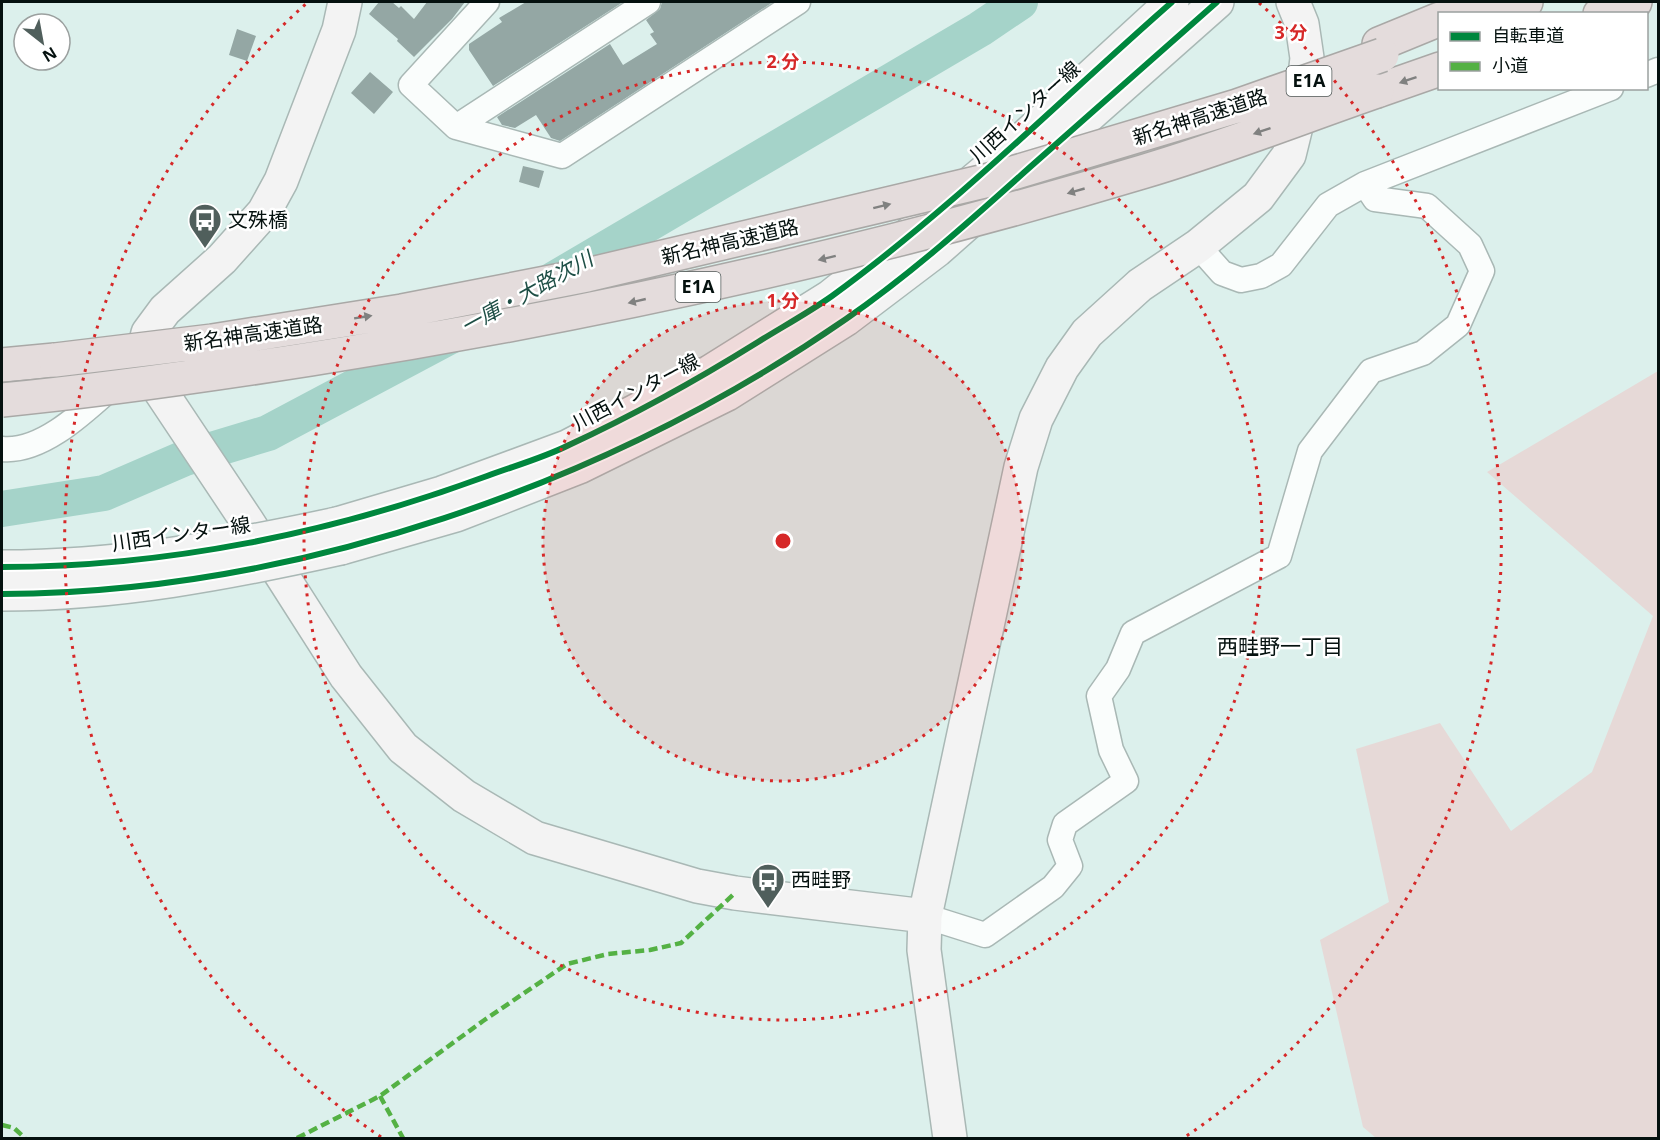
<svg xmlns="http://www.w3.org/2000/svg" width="1660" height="1140" font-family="'Open Sans','Noto Sans JP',sans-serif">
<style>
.green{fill:#e6d9d7}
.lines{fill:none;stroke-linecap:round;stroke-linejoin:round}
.river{stroke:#a5d3c9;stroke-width:36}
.building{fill:#94a7a4}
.street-casing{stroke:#a9b8b5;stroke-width:27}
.secondary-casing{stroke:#a9b8b5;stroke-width:36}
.highway-casing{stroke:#a9a8a6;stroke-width:36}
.street{stroke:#fafdfc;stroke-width:24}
.secondary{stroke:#f3f3f3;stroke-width:33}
.highway{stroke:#e4dcdc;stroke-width:33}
.secondary-bridge-casing{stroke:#a9b8b5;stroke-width:36;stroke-linecap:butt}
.highway-bridge-casing{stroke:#a9a8a6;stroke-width:36;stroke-linecap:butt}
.secondary-bridge{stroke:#f3f3f3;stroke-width:33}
.highway-bridge{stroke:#e4dcdc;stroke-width:33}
.quiet{stroke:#54b144;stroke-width:4.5;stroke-dasharray:9 4.5;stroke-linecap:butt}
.cycleway-casing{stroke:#fff;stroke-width:10}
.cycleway{stroke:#00873e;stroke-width:6}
.oneway{fill:#808180}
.ring{fill:none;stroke:#d62828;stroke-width:3;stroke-dasharray:3 6}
.labels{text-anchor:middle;stroke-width:5;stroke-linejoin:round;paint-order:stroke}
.shield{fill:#fff;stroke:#505857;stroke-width:1.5}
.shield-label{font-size:18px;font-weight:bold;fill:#05110f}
.street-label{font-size:20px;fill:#05110f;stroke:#fff}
.poi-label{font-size:20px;fill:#05110f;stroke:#fff;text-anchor:start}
.water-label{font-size:21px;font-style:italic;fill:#1d4e45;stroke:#fff}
.neighbourhood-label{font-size:21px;fill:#05110f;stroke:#fff}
.centre{fill:#d62828;stroke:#fff;stroke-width:3}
.ring-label{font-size:18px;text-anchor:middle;font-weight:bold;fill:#d62828;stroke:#fff;stroke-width:5;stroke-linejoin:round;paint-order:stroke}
</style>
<rect width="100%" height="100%" fill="#dcf0ec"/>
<path class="green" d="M1658,371V1138H1376L1363,1127L1320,940L1389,902L1356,749L1440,723L1511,831L1592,772L1653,616L1487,472Z"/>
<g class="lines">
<path class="river" d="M2,509L104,493L185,458L268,433L524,297L980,29L1020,2"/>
</g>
<path class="building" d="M379,2H392L399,8L401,6L414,19L427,2H465L452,19L414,57L397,41L398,39L369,14Z
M526,2H623L493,86L469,50V44L502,22L499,18Z
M662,2H773L560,141L551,138L536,115L515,128L502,125L497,117L610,44L623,65L657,44L650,34L654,32L646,20L660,9Z
M237,29L256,36L247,61L229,55Z
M370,72L393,92L374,114L351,93Z
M523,166L544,171L539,188L519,182Z"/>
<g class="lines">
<defs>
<path id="street" d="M487,2L411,85L456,127L562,156L798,2
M1646,75L1658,70
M456,127L648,2
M1198,246L1222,273L1241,280L1261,276L1281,265L1328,205L1365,184L1611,88
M2,449C42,453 85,411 114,385
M925,916L985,935L1053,887L1070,866L1060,840L1065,824L1126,781L1111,750L1099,696L1118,669L1133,633L1279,556L1310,451L1371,371L1423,353L1458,325L1482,271L1470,245L1427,206L1375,199L1365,184"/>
<path id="secondary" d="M345,2L339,30L281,181L264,212L222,259L165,310L148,333L141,362L247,521L346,676L403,748L464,796L535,838L697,886L735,893L925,916
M337,524L442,493L567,447L710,372L830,297L926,221L1014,147L1172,2
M341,548L456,515L579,467L727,394L846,319L937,250L1217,2
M950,1138L924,950L925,916L1021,467L1036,419L1062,368L1087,333L1140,285L1198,246L1258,197L1289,155L1302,102L1307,58L1302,24L1293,2"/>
<path id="highway" d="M1454,14L1483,2
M1493,14L1526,2
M1600,14L1635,2
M1379,44L1440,19
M1377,91L1440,69
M2,365L55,360"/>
</defs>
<use href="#street" class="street-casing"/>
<use href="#secondary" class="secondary-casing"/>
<use href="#highway" class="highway-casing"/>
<use href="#street" class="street"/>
<use href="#secondary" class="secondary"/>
<use href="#highway" class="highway"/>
<defs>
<path id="secondary-bridge" d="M2,567C115,567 226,548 337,524
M2,594C117,594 228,573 341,548"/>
<path id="highway-bridge" d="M55,360L212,341L402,311L587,275L989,180L1237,106L1382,55
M2,400C105,390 208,375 311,359C592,315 869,254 1142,172C1221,149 1299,118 1377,91"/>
</defs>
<use href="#secondary-bridge" class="secondary-bridge-casing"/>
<use href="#highway-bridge" class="highway-bridge-casing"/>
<use href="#secondary-bridge" class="secondary-bridge"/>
<use href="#highway-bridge" class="highway-bridge"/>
<path class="quiet" d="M380,1096L403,1138
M2,1125L14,1128L25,1138
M297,1138L380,1096L483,1021L567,964L608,954L650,950L681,943L735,893"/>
<defs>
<path id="cycleway" d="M2,567C167,567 333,533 487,476C514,466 543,458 569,445C634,415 697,380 758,342C782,327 808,313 832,296C953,208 1059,101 1172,2
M2,594C294,593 606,485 846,319C911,274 970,221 1029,168C1092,113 1154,57 1217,2"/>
</defs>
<use href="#cycleway" class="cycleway-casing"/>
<use href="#cycleway" class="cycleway"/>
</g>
<defs><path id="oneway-solid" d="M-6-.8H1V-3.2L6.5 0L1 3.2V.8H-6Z" transform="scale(1.5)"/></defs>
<g class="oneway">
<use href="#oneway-solid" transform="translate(1408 80) rotate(161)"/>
<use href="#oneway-solid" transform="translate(1262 131) rotate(161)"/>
<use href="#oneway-solid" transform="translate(1076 191) rotate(164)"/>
<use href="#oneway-solid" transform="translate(882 206) rotate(-14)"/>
<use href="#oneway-solid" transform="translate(827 258) rotate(166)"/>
<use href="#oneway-solid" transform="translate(637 301) rotate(167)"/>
<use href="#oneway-solid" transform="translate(363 317) rotate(-9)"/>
</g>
<circle cx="783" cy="541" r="240" fill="#d62828" fill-opacity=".12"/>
<g class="ring">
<circle cx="783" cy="541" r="240"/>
<circle cx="783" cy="541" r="479"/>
<path d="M381 1137A719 719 0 0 1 307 3M1259 3A719 719 0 0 1 1185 1137"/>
</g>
<defs>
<symbol id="bus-pin" viewBox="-11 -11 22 30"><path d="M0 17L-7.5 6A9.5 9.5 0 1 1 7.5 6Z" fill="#505f5c" stroke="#fff"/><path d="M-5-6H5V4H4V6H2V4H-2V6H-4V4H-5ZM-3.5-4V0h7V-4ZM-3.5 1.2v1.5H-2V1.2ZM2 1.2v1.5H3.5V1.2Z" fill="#fff"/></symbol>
</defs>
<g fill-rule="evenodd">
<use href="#bus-pin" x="186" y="201" width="38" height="52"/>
<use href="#bus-pin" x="749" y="861" width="38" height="52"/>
</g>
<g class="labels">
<g class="shield">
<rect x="1286.5" y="66" width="45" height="30" rx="4.5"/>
<rect x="675.5" y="272" width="45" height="30" rx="4.5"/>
</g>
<g class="shield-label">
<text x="1309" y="87">E1A</text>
<text x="698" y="293">E1A</text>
</g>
<g class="street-label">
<text transform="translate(1025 112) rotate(-42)" y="7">川西インター線</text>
<text transform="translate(1200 117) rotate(-18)" y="7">新名神高速道路</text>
<text transform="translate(730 242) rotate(-13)" y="7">新名神高速道路</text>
<text transform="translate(253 334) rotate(-8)" y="7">新名神高速道路</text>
<text transform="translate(636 392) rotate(-28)" y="7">川西インター線</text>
<text transform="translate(181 534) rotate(-8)" y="7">川西インター線</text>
</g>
<g class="poi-label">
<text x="228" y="227">文殊橋</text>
<text x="791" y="887">西畦野</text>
</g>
<g class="water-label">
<text transform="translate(527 293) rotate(-29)" y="7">一庫・大路次川</text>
</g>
<g class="neighbourhood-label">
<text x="1280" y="654">西畦野一丁目</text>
</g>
</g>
<circle cx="783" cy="541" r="9" class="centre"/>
<g class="ring-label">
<text x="1291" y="39">3 分</text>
<text x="783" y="68">2 分</text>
<text x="783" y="307">1 分</text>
</g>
<rect width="1660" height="1140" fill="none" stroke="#05110f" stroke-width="6"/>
<rect x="1438" y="12" width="210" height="78" fill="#ffffff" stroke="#9ba09f" stroke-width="1.5"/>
<rect x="1450" y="32" width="30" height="9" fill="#00873e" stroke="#9ba09f" stroke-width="1.5"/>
<text x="1492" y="42" font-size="18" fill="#05110f">自転車道</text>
<rect x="1450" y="62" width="30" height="9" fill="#54b144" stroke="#9ba09f" stroke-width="1.5"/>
<text x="1492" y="72" font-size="18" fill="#05110f">小道</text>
<g transform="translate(42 42) rotate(149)"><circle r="28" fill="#ffffff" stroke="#9ba09f" stroke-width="1.5"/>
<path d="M0-4.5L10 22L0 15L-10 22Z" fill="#505f5c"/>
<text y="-9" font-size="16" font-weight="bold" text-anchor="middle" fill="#05110f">N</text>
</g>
</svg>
